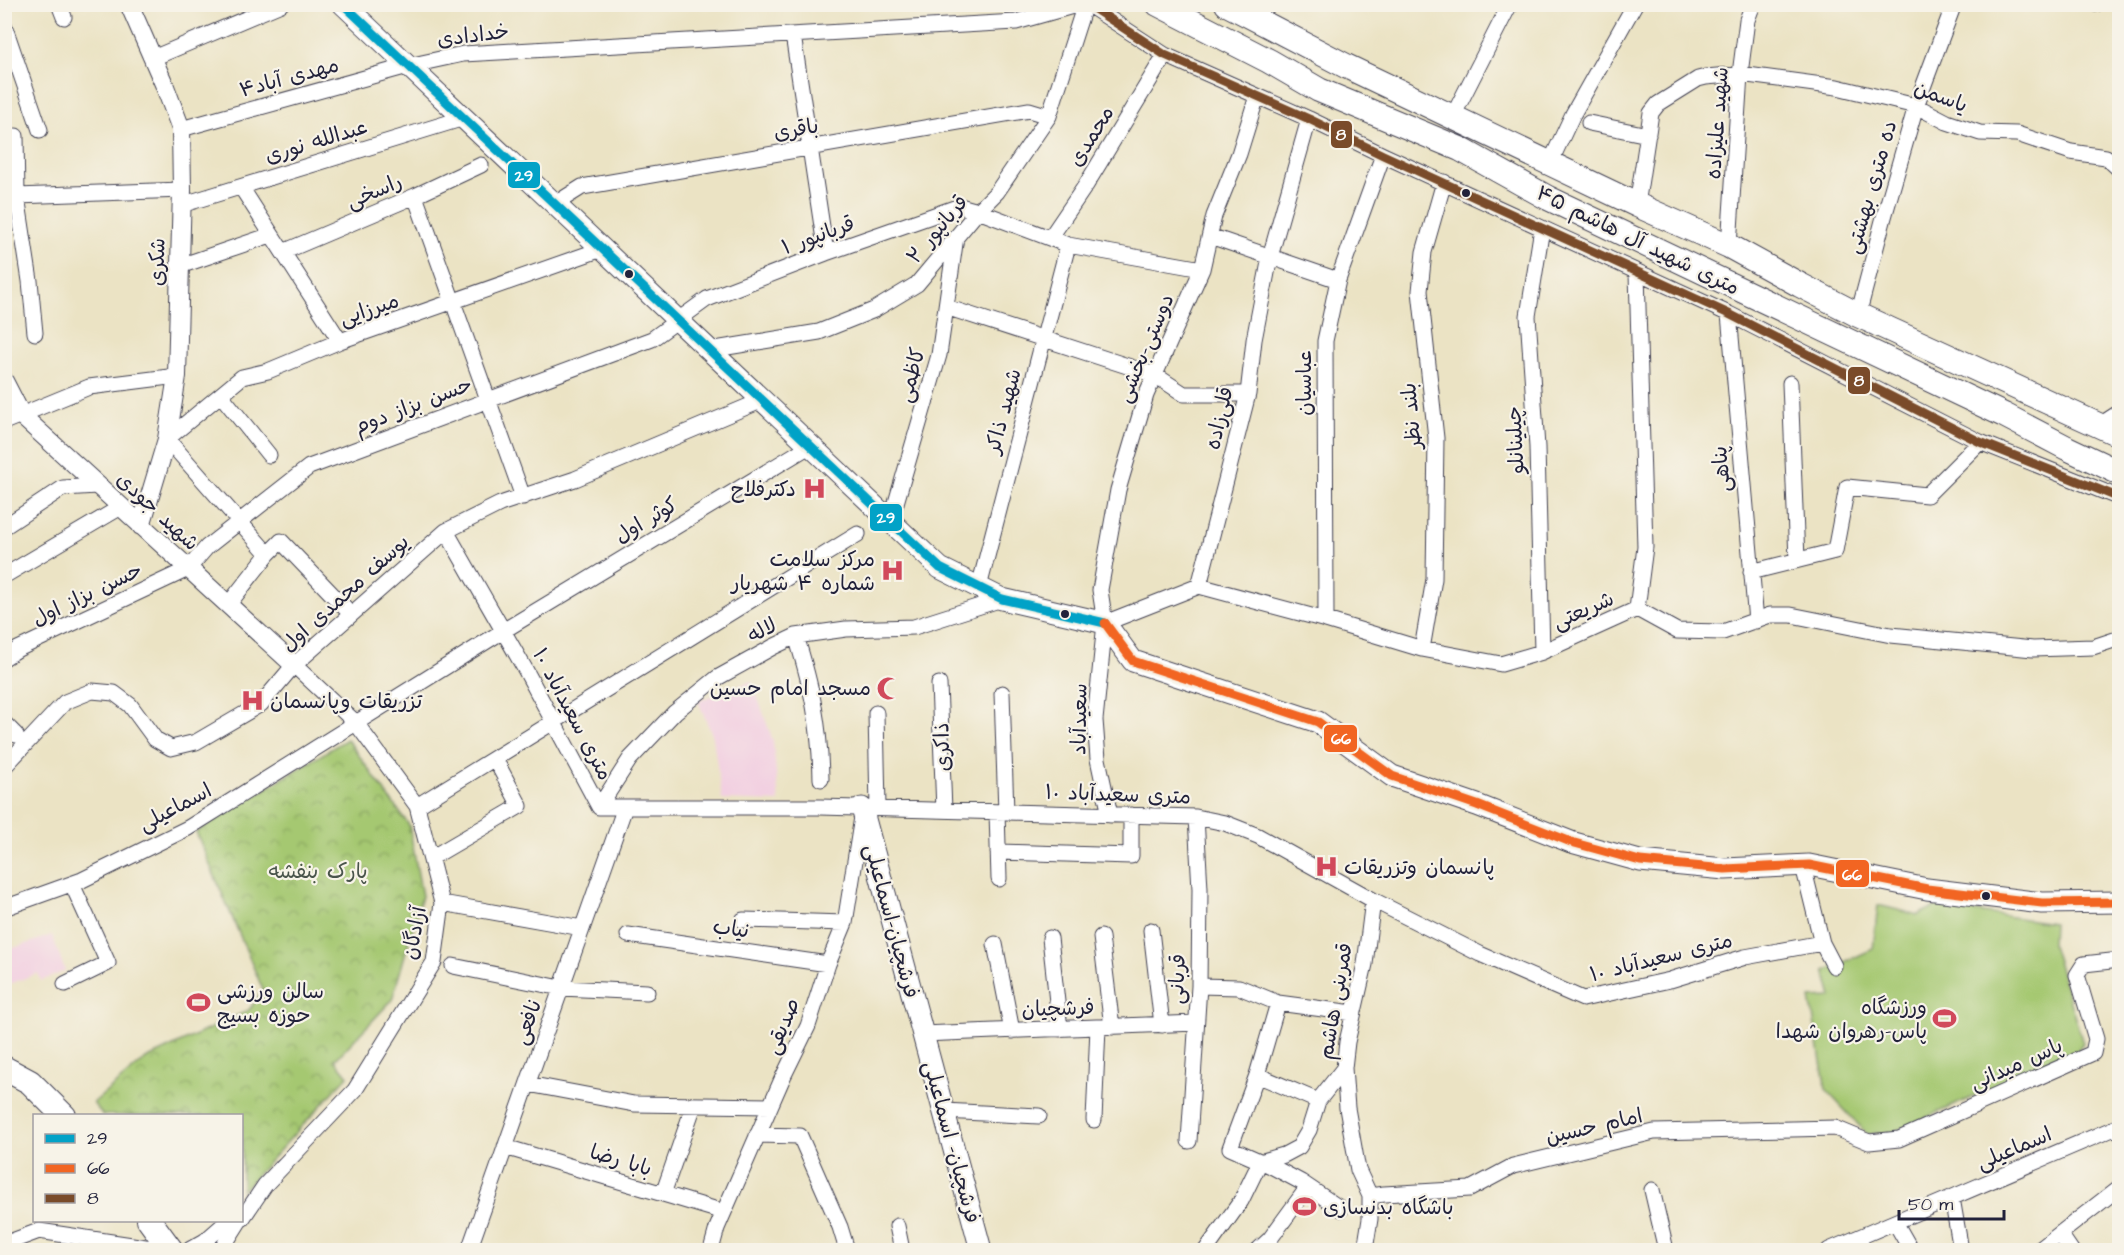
<svg xmlns="http://www.w3.org/2000/svg" width="2124" height="1255" font-family="'Architects Daughter','Playpen Sans Arabic',sans-serif">
<style>
.built{fill:#f2cfe1}
.park{fill:url(#park-crowns);stroke:#647556;stroke-width:1.5}
.pitch{fill:#a5c871;stroke:#647556;stroke-width:1.5}
.lines{fill:none;stroke-linecap:round;stroke-linejoin:round}
.minor-casing{stroke:#403f50;stroke-width:17}
.tertiary-casing{stroke:#403f50;stroke-width:20}
.secondary-casing{stroke:#403f50;stroke-width:23}
.primary-casing{stroke:#403f50;stroke-width:26}
.minor{stroke:#fff;stroke-width:15}
.tertiary{stroke:#fff;stroke-width:18}
.secondary{stroke:#fff;stroke-width:21}
.primary{stroke:#fff;stroke-width:24}
.bus-1-casing{stroke:#f7f3e8;stroke-width:14}
.bus-2-casing{stroke:#f7f3e8;stroke-width:14}
.bus-3-casing{stroke:#f7f3e8;stroke-width:14}
.bus-1{stroke:#02a2c7;stroke-width:9}
.bus-2{stroke:#f26522;stroke-width:9}
.bus-3{stroke:#7a4b2a;stroke-width:9}
.bus-dot{fill:#22223b;stroke:#f7f3e8;stroke-width:2}
.labels{text-anchor:middle;stroke-width:4.5;stroke-linejoin:round;paint-order:stroke}
.street-label{font-size:21px;fill:#22223b;stroke:#f7f3e8}
.poi-label{font-size:21px;fill:#22223b;stroke:#f7f3e8;text-anchor:end}
.park-label{font-size:21px;fill:#49544b;stroke:#f7f3e8}
.line-badge{stroke:#f7f3e8;stroke-width:2}
.badge-label{font-size:16px;text-anchor:middle;font-weight:bold;fill:#fff}
</style>
<defs>
<pattern id="park-crowns" width="20" height="18" patternUnits="userSpaceOnUse" patternTransform="scale(1.5)"><rect width="20" height="18" fill="#a5c871"/><path d="M2 6a3 3 0 1 1 6 0M12 15a3 3 0 1 1 6 0" fill="none" stroke="#86a25e"/></pattern>
</defs>
<rect width="100%" height="100%" fill="#f7f3e8"/>
<filter id="ink" filterUnits="userSpaceOnUse"><feTurbulence type="fractalNoise" baseFrequency=".0167" numOctaves="2"/><feDisplacementMap in="SourceGraphic" scale="12" xChannelSelector="R" yChannelSelector="G"/><feConvolveMatrix kernelMatrix="1 2 1 2 8 2 1 2 1" color-interpolation-filters="sRGB"/></filter>
<filter id="wash" filterUnits="userSpaceOnUse"><feTurbulence type="fractalNoise" baseFrequency=".008" numOctaves="4" result="noise"/><feDisplacementMap in="SourceGraphic" scale="24" xChannelSelector="R" yChannelSelector="G"/><feGaussianBlur stdDeviation="1.35" result="paint"/><feColorMatrix in="noise" values="0 0 0 0 0 0 0 0 0 0 0 0 0 0 0 0 0 1.4 0 .05"/><feComposite in="paint" operator="in"/></filter>
<g filter="url(#wash)">
<rect width="100%" height="100%" fill="#ebe3c4"/>
<path class="built" d="M752,681L773,741L779,802L722,800L713,737L698,701Z
M52,935L65,971L41,981L38,973L5,986V951Z"/>
<path class="park" d="M347,739L409,825L422,896L392,1000L335,1060L348,1076L242,1191V1116L103,1115L93,1103L146,1059L249,1010L263,990L196,832Z"/>
<path class="pitch" d="M1878,905L1918,915L1936,906L2053,923L2052,945L2083,1043L2076,1052L1893,1132L1867,1134L1826,1090L1810,998L1832,997L1825,971L1873,949Z"/>
</g>
<g filter="url(#ink)">
<g class="lines">
<defs>
<path id="minor" d="M59,4L64,17
M1087,4L1165,55L1309,119L1383,155L1729,314L1980,442L2120,498
M2095,4H2096
M4,25L40,130
M793,35L826,253
M153,58L281,4
M1453,116L1510,4
M1589,123L1648,135
M181,129L408,66L463,54L1016,22L1080,4
M16,136L17,196L30,281L35,333
M1550,163L1573,114L1635,4
M241,187L340,341
M415,196L523,497
M4,198L17,196L182,190
M555,204L582,187L1029,110L1049,116
M181,205L464,118
M1637,205L1651,113L1658,104L1698,79L1706,77L1740,74L1837,87L1916,106L1947,122L1980,133L2017,134L2071,152L2106,157L2120,170
M1210,236L1338,280
M1050,238L1086,185L1165,55
M1729,246L1740,74L1747,20L1753,4
M283,252L415,196L481,165
M180,266L271,235
M946,307L1155,375L1184,394H1248
M1729,314L1756,621
M1858,315L1884,217L1916,106L1954,4
M709,350L819,332L874,310L917,284L978,211L997,192L1049,116L1085,4
M1790,383L1797,560
M221,395L269,455
M4,422L89,387L177,376
M2100,425L2120,412
M891,520L939,355L956,237
M4,527L63,488L97,486
M446,531L525,669L599,807H820L1196,817L1225,823L1258,836L1373,900L1480,954L1583,999L1670,980L1745,957L1822,943L1803,866
M1751,572L1835,551L1847,487L1927,495L1980,442
M4,576L121,507
M1199,586L1248,394L1254,340L1270,257L1309,119
M979,587L1068,245
M228,605L268,554
M1637,609L1645,547L1637,273
M351,614L281,541L268,554L167,439L242,377L268,371L340,341L602,249
M1326,620L1325,341L1338,280L1383,155
M1105,623L1199,586L1326,620L1422,649L1501,664L1542,652L1637,609L1677,631L1723,632L1770,615H1791L1891,635L2033,649L2093,647L2120,638
M796,636C812,688 820,725 821,779
M1422,649L1434,579L1436,438L1420,291L1424,252L1444,182
M1542,652L1537,447L1528,316L1542,228
M4,658L18,649L188,569L207,547L309,467L652,339L707,299L826,253L960,206L978,211L1068,245L1202,269
M939,684L944,810
M1002,693L1006,812
M876,713L878,808
M4,723L16,735
M4,767L65,702L92,691L114,693L130,705L155,739L171,748L196,742L261,704L294,665L446,531L500,504L575,479L763,400
M417,806L858,534
M599,807L630,759L675,712L717,678L773,647L796,636L846,629L914,627L1002,599
M997,812L999,879
M1110,815L1098,759L1095,720L1105,623L1100,590L1118,490L1146,395L1202,269L1214,216L1239,154L1257,96
M998,852L1131,856V815
M431,858L520,806L495,759
M442,903L582,928
M4,908L82,880L188,828L503,631L811,445
M743,920L845,923
M1151,930L1162,1025
M628,935L828,964
M1101,937L1112,1027
M1050,938L1060,1029
M1822,943L1834,966
M995,944L1012,1031
M453,966L561,988L647,992
M65,984L108,963L72,884
M1199,986L1239,987L1278,1003L1353,1013
M1278,1003L1257,1075L1230,1148L1271,1166L1301,1182L1341,1209
M922,1034L1196,1023
M1257,1075L1318,1101
M528,1084L634,1104L770,1106
M944,1111L1039,1116
M1094,1120L1098,1027
M757,1135L800,1136L840,1227L847,1250
M1189,1141L1199,986L1200,889L1196,817
M505,1147L724,1212
M1652,1190L1666,1250
M663,1194L694,1105
M1370,1196L1384,1194L1470,1189L1513,1166L1654,1132L1835,1128L1869,1142L1899,1139L2093,1053L2096,1039L2077,975L2084,964L2120,960
M1952,1198L1961,1250
M242,1219L265,1185L355,1090L434,962L442,903L417,806L356,723L294,665
M1895,1222L1911,1250
M897,1226L902,1250
M2060,1234L2071,1250
M4,1244L39,1231L165,1250
M189,1250L205,1241L229,1220
M221,1250L240,1220
M469,1250L625,807
M711,1250L717,1228L783,1077L808,1026L828,964L845,923L862,817
M1206,1250L1241,1201L1260,1162L1284,1155L1299,1147L1309,1130L1318,1101L1344,1068
M1258,1250L1270,1239L1308,1187
M1365,1250L1370,1219V1196L1358,1170L1347,1108L1344,1068L1347,1042L1365,964L1373,900
M1829,1250L2117,1127L2120,1132
M2039,1250L2120,1187"/>
<path id="tertiary" d="M129,4L164,84L181,129L182,190L177,376L167,439L141,526
M4,381L22,416L294,665"/>
<path id="secondary" d="M343,4L940,568L1002,599L1105,623L1133,661L1318,722L1392,776L1477,805L1571,842L1640,861L1725,869L1809,865L1927,889L2042,903L2120,902
M862,808L981,1250"/>
<path id="primary" d="M1158,4L1269,61L1319,90L1460,149L1548,198L2004,415L2067,448L2120,473
M1227,4L1346,66L1637,205L1729,246L1800,285L1858,315L2120,435
M4,1068L30,1082L64,1116
M149,1220L171,1250"/>
</defs>
<use href="#minor" class="minor-casing"/>
<use href="#tertiary" class="tertiary-casing"/>
<use href="#secondary" class="secondary-casing"/>
<use href="#primary" class="primary-casing"/>
<use href="#minor" class="minor"/>
<use href="#tertiary" class="tertiary"/>
<use href="#secondary" class="secondary"/>
<use href="#primary" class="primary"/>
<defs>
<path id="bus-1" d="M343,4L940,568L1002,599L1105,623"/>
<path id="bus-2" d="M1105,623L1133,661L1318,722L1392,776L1477,805L1571,842L1640,861L1725,869L1809,865L1927,889L2042,903L2120,902"/>
<path id="bus-3" d="M1087,4L1165,55L1309,119L1383,155L1729,314L1980,442L2120,498"/>
</defs>
<use href="#bus-1" class="bus-1-casing"/>
<use href="#bus-2" class="bus-2-casing"/>
<use href="#bus-3" class="bus-3-casing"/>
<use href="#bus-1" class="bus-1"/>
<use href="#bus-2" class="bus-2"/>
<use href="#bus-3" class="bus-3"/>
</g>
</g>
<defs>
<symbol id="hospital-bare" viewBox="-9 -9 18 18"><path d="M-5-5h3v3.5h4V-5h3V5h-3V1.5h-4V5h-3Z" fill="#d1495b" stroke="#f7f3e8" stroke-width="2.5" paint-order="stroke"/></symbol>
<symbol id="mosque-bare" viewBox="-9 -9 18 18"><path d="M3.5-4.9A6 6 0 1 0 3.5 4.9A5 5 0 1 1 3.5-4.9Z" fill="#d1495b" stroke="#f7f3e8" stroke-width="2.5" paint-order="stroke"/></symbol>
<symbol id="stadium-bare" viewBox="-9 -9 18 18"><path d="M0-5a6.5 5 0 1 0 0 10a6.5 5 0 1 0 0-10ZM-3.5-1.8h7v3.6h-7Z" fill="#d1495b" stroke="#f7f3e8" stroke-width="2.5" paint-order="stroke"/></symbol>
</defs>
<g fill-rule="evenodd">
<use href="#hospital-bare" x="798" y="472" width="33" height="33"/>
<use href="#hospital-bare" x="876" y="554" width="33" height="33"/>
<use href="#mosque-bare" x="872" y="672" width="33" height="33"/>
<use href="#hospital-bare" x="236" y="684" width="33" height="33"/>
<use href="#hospital-bare" x="1310" y="850" width="33" height="33"/>
<use href="#stadium-bare" x="182" y="986" width="33" height="33"/>
<use href="#stadium-bare" x="1928" y="1002" width="33" height="33"/>
<use href="#stadium-bare" x="1288" y="1190" width="33" height="33"/>
</g>
<g class="bus-dot">
<circle cx="1466" cy="193" r="5"/>
<circle cx="629" cy="274" r="5"/>
<circle cx="1065" cy="614" r="5"/>
<circle cx="1986" cy="896" r="5"/>
</g>
<g class="labels">
<g class="street-label">
<text transform="translate(473 35) rotate(-7)" y="7">خدادادی</text>
<text transform="translate(289 77) rotate(-15)" y="7">مهدی آباد۴</text>
<text transform="translate(1941 96) rotate(21)" y="7">یاسمن</text>
<text transform="translate(1717 123) rotate(-86)" y="7">شهید علیزاده</text>
<text transform="translate(796 129) rotate(-10)" y="7">باقری</text>
<text transform="translate(1091 136) rotate(-58)" y="7">محمدی</text>
<text transform="translate(316 141) rotate(-17)" y="7">عبدالله نوری</text>
<text transform="translate(1871 187) rotate(-74)" y="7">ده متری بهشتی</text>
<text transform="translate(374 191) rotate(-23)" y="7">راسخی</text>
<text transform="translate(937 229) rotate(-50)" y="7">قربانپور ۲</text>
<text transform="translate(818 235) rotate(-20)" y="7">قربانپور ۱</text>
<text transform="translate(1638 240) rotate(26)" y="7">۴۵ متری شهید آل هاشم</text>
<text transform="translate(157 262) rotate(-89)" y="7">شکری</text>
<text transform="translate(369 309) rotate(-19)" y="7">میرزایی</text>
<text transform="translate(1145 348) rotate(-67)" y="7">دوستی-بخشی</text>
<text transform="translate(911 375) rotate(-75)" y="7">کاظمی</text>
<text transform="translate(1304 383) rotate(-90)" y="7">عباسیان</text>
<text transform="translate(413 405) rotate(-21)" y="7">حسن بزاز دوم</text>
<text transform="translate(1003 411) rotate(-75)" y="7">شهید ذاکر</text>
<text transform="translate(1411 416) rotate(-95)" y="7">بلند نظر</text>
<text transform="translate(1219 418) rotate(-77)" y="7">قلی‌زاده</text>
<text transform="translate(1515 440) rotate(-93)" y="7">چیلینانلو</text>
<text transform="translate(1721 469) rotate(-95)" y="7">پناهی</text>
<text transform="translate(158 511) rotate(43)" y="7">شهید جودی</text>
<text transform="translate(646 520) rotate(-31)" y="7">کوثر اول</text>
<text transform="translate(345 593) rotate(-42)" y="7">یوسف محمدی اول</text>
<text transform="translate(87 594) rotate(-26)" y="7">حسن بزاز اول</text>
<text transform="translate(1583 610) rotate(-24)" y="7">شریعتی</text>
<text transform="translate(762 630) rotate(-27)" y="7">لاله</text>
<text transform="translate(573 714) rotate(62)" y="7">۱۰ متری سعیدآباد</text>
<text transform="translate(1079 719) rotate(-89)" y="7">سعیدآباد</text>
<text transform="translate(942 747) rotate(-92)" y="7">ذاکری</text>
<text transform="translate(1118 794) rotate(2)" y="7">۱۰ متری سعیدآباد</text>
<text transform="translate(175 807) rotate(-28)" y="7">اسماعیلی</text>
<text transform="translate(892 921) rotate(75)" y="7">فرشچیان-اسماعیلی</text>
<text transform="translate(731 928) rotate(8)" y="7">نیاب</text>
<text transform="translate(414 933) rotate(-79)" y="7">آزادگان</text>
<text transform="translate(1661 957) rotate(-14)" y="7">۱۰ متری سعیدآباد</text>
<text transform="translate(1177 979) rotate(-88)" y="7">قربانی</text>
<text transform="translate(1335 1001) rotate(-80)" y="7">قمربنی هاشم</text>
<text transform="translate(1058 1008) rotate(-2)" y="7">فرشچیان</text>
<text transform="translate(527 1022) rotate(-70)" y="7">نافعی</text>
<text transform="translate(782 1026) rotate(-67)" y="7">صدیقی</text>
<text transform="translate(2016 1064) rotate(-24)" y="7">پاس میدانی</text>
<text transform="translate(1594 1126) rotate(-13)" y="7">امام حسین</text>
<text transform="translate(952 1142) rotate(75)" y="7">فرشچیان- اسماعیلی</text>
<text transform="translate(2014 1148) rotate(-23)" y="7">اسماعیلی</text>
<text transform="translate(621 1160) rotate(17)" y="7">بابا رضا</text>
</g>
<g class="poi-label">
<text x="796" y="496">دکترفلاح</text>
<text x="875" y="566">مرکز سلامت<tspan x="875" dy="24">شماره ۴ شهریار</tspan></text>
<text x="871" y="695">مسجد امام حسین</text>
<text x="270" y="708" text-anchor="start">تزریقات وپانسمان</text>
<text x="1344" y="874" text-anchor="start">پانسمان وتزریقات</text>
<text x="217" y="998" text-anchor="start">سالن ورزشی<tspan x="217" dy="24">حوزه بسیج</tspan></text>
<text x="1927" y="1014">ورزشگاه<tspan x="1927" dy="24">پاس-رهروان شهدا</tspan></text>
<text x="1323" y="1214" text-anchor="start">باشگاه بدنسازی</text>
</g>
<g class="park-label">
<text x="318" y="878">پارک بنفشه</text>
</g>
</g>
<g class="line-badge">
<rect x="1330" y="120" width="23" height="29" rx="6" fill="#7a4b2a"/>
<rect x="507" y="161" width="34" height="28" rx="6" fill="#02a2c7"/>
<rect x="1847" y="366" width="24" height="29" rx="6" fill="#7a4b2a"/>
<rect x="869" y="503" width="34" height="29" rx="6" fill="#02a2c7"/>
<rect x="1323" y="724" width="35" height="29" rx="6" fill="#f26522"/>
<rect x="1835" y="859" width="35" height="29" rx="6" fill="#f26522"/>
</g>
<g class="badge-label">
<text x="1341" y="140">8</text>
<text x="524" y="181">29</text>
<text x="1859" y="386">8</text>
<text x="886" y="523">29</text>
<text x="1341" y="744">66</text>
<text x="1852" y="880">66</text>
</g>
<rect width="2124" height="1255" fill="none" stroke="#f7f3e8" stroke-width="24"/>
<rect x="33" y="1114" width="210" height="108" fill="#f7f3e8" stroke="#a29fa3" stroke-width="1.5"/>
<rect x="45" y="1134" width="30" height="9" fill="#02a2c7" stroke="#a29fa3" stroke-width="1.5"/>
<text x="87" y="1144" font-size="18" fill="#22223b">29</text>
<rect x="45" y="1164" width="30" height="9" fill="#f26522" stroke="#a29fa3" stroke-width="1.5"/>
<text x="87" y="1174" font-size="18" fill="#22223b">66</text>
<rect x="45" y="1194" width="30" height="9" fill="#7a4b2a" stroke="#a29fa3" stroke-width="1.5"/>
<text x="87" y="1204" font-size="18" fill="#22223b">8</text>
<path d="M1899 1210v9h105v-9" fill="none" stroke="#22223b" stroke-width="3"/>
<text x="1908" y="1210" font-size="18" fill="#22223b" stroke="#f7f3e8" stroke-width="4.5" paint-order="stroke">50 m</text>
</svg>
